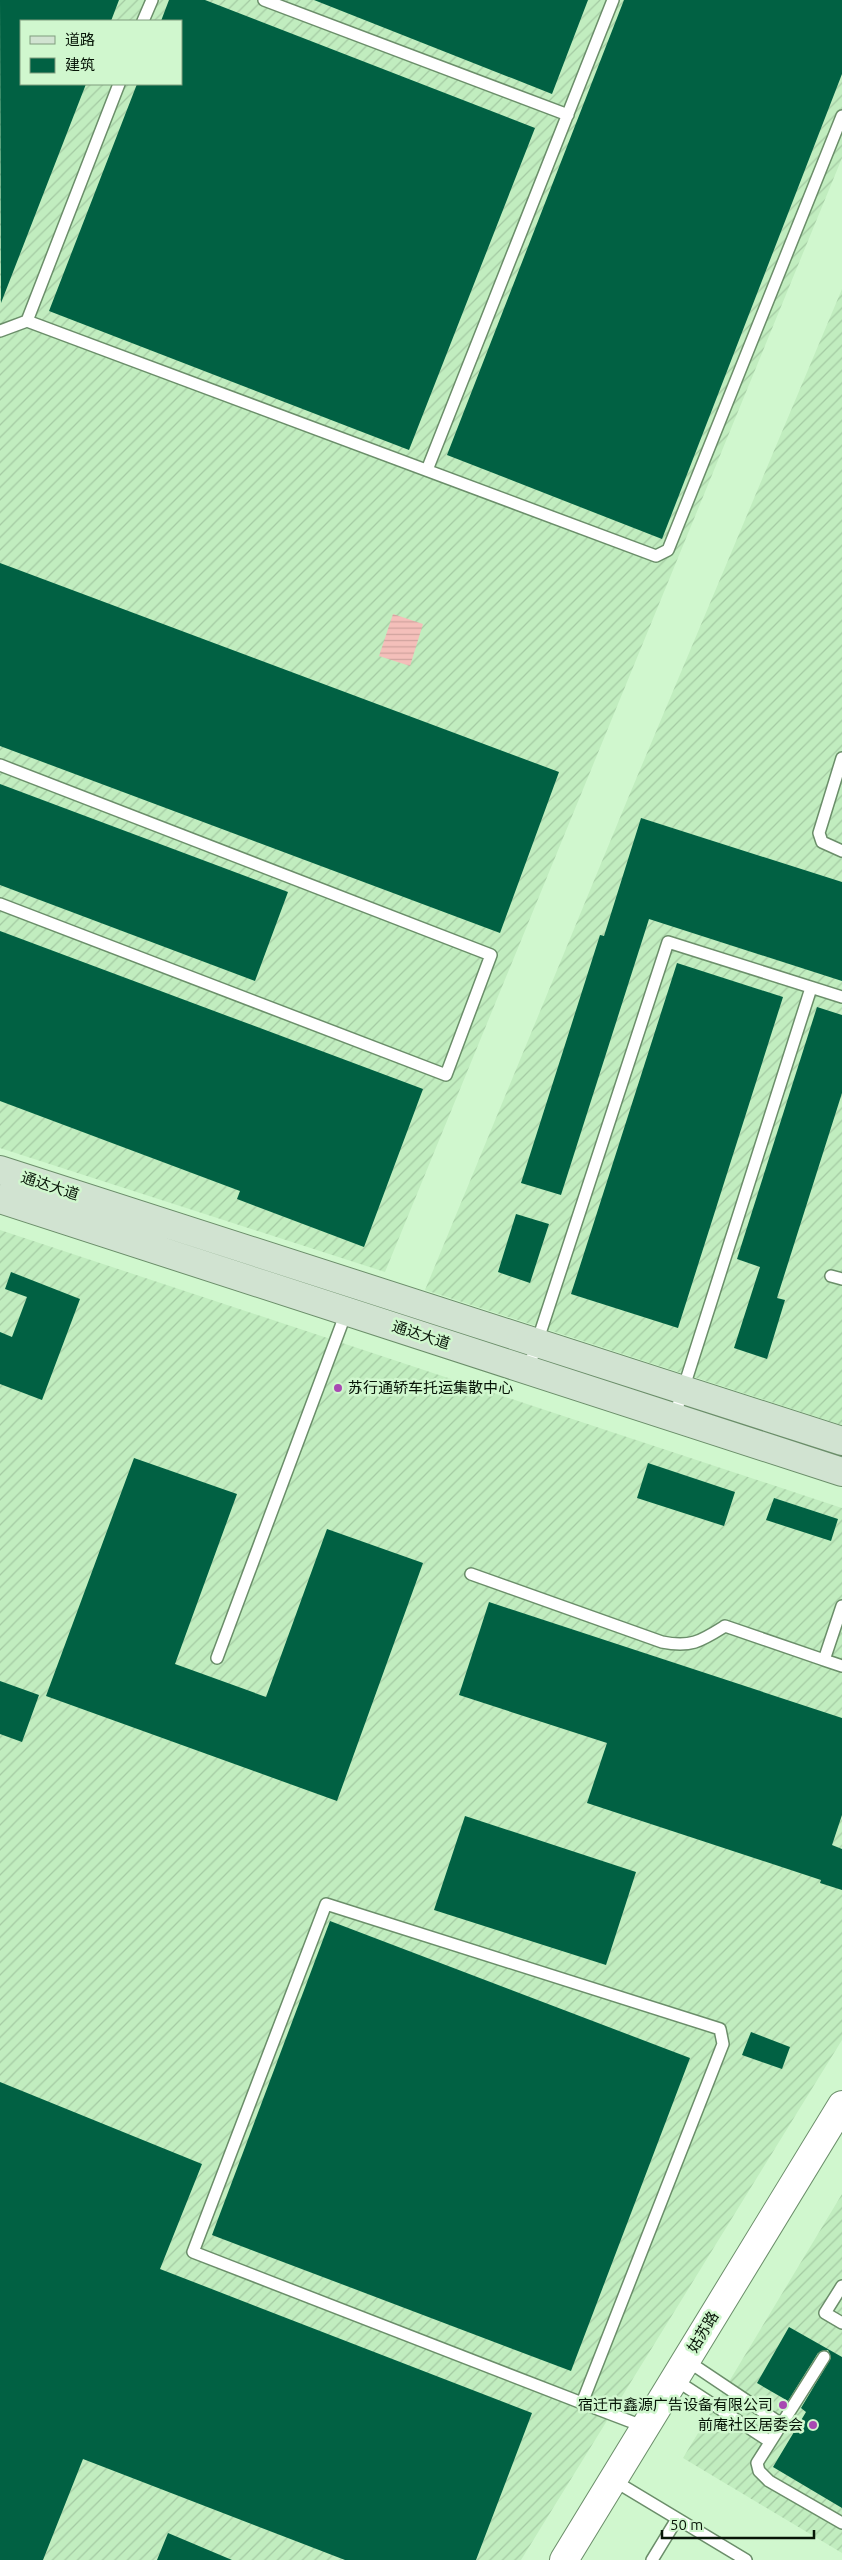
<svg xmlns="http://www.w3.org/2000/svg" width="842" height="2560" font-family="Ubuntu,'Noto Sans SC',sans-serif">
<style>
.industrial{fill:url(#industrial-furrows);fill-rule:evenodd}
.water{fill:url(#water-rules)}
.building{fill:#016143}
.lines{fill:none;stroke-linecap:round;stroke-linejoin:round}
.service-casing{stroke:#6b8e6a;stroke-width:14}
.tertiary-casing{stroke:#6b8e6a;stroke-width:30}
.secondary-casing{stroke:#6b8e6a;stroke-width:30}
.service{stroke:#fff;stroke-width:11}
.tertiary{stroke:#fff;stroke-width:28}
.secondary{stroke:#d1e3d1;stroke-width:28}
.poi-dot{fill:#a849b2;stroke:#d0f7ce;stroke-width:2}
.labels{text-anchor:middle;stroke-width:5;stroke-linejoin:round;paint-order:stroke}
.street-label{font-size:15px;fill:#071507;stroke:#d0f7ce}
.poi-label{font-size:15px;fill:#071507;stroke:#d0f7ce;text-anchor:end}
</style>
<defs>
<pattern id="industrial-furrows" width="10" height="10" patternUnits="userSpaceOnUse" patternTransform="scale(1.25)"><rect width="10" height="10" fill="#c1edbf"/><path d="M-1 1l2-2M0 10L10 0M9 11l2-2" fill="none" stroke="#a4caa3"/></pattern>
<pattern id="water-rules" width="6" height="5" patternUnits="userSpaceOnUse" patternTransform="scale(1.25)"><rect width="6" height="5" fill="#f4bfba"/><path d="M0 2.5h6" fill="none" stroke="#d0a39e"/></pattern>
</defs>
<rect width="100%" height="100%" fill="#d0f7ce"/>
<path class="industrial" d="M0,0H842V158L385,1272L0,1148ZM21,21H181V84H21Z
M842,289V1425L425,1290L626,803Z
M0,1230L842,1508V2040L521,2560H0Z
M842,2194V2553L683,2458Z"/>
<path class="water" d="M393,614L423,624L410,666L379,656Z"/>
<path class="building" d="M0,0H119L111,21H21V84H86L1,303Z
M169,0H205L535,128L409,450L49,311L137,84H181V21H161Z
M314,0H588L552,94Z
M624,0H842V74L662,539L447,455Z
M0,563L559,772L500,933L0,746Z
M0,784L288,892L255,981L0,885Z
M641,818L842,882V981L649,919L561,1195L521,1183L600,935L604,936Z
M0,931L423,1089L364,1247L237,1199L240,1191L0,1101Z
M677,963L783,997L678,1328L571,1294Z
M817,1007L842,1015V1093L777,1298L785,1300L767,1359L734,1348L760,1267L737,1259Z
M516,1214L549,1224L530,1283L498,1272Z
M11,1272L80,1299L42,1400L0,1384V1332L12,1337L27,1297L5,1289Z
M134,1458L237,1494L175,1664L266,1697L327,1529L423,1563L337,1801L46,1696Z
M648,1463L735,1492L724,1526L637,1498Z
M774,1498L838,1519L831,1541L766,1520Z
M489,1602L842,1718V1815L832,1845L842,1849V1890L820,1883L821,1880L587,1803L607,1743L459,1695Z
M0,1681L39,1695L22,1742L0,1734Z
M465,1816L636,1872L606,1965L434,1910Z
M330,1921L690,2058L571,2371L212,2235Z
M751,2032L790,2047L782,2069L742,2055Z
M0,2082L202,2164L160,2269L532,2413L476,2560H345L83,2459L43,2560H0Z
M789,2327L842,2357V2508L773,2467L806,2412L801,2408L831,2358L828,2350L818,2353L788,2401L757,2383Z
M168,2533L232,2560H157Z"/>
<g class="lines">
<defs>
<path id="service" d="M264,0L568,115
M143,21L152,0
M119,84L27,321L656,556L668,550L842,116
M0,331L27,321
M427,470L613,0
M842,758L819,833L822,842L842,851
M0,765L491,955L446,1075L0,904
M831,1276L842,1279
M528,1370L668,942L842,997
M674,1418L811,988
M471,1574L662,1642C691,1648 701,1641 725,1626L824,1660L842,1606
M217,1658L347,1310
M824,1660L842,1666
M842,2286L825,2313L842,2323
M824,2357L757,2463L759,2471L769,2481L842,2523
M686,2360L780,2423
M674,2379L769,2441
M582,2403L723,2044L720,2029L326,1904L193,2252L582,2403L645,2427
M613,2480L746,2560
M652,2560L677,2519"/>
<path id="tertiary" d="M564,2560L842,2105"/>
<path id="secondary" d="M0,1170L842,1441
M0,1199L842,1472"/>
</defs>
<use href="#service" class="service-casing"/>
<use href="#tertiary" class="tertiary-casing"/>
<use href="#secondary" class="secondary-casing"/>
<use href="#service" class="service"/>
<use href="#tertiary" class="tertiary"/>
<use href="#secondary" class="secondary"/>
</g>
<g class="poi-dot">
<circle cx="338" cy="1388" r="5"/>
<circle cx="783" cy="2405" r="5"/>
<circle cx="813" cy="2425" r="5"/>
</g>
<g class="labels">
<g class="street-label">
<text transform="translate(50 1186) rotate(18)" y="5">通达大道</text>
<text transform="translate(421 1335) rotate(18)" y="5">通达大道</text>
<text transform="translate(703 2332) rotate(-59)" y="5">姑苏路</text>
</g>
<g class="poi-label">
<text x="348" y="1393" text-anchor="start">苏行通轿车托运集散中心</text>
<text x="773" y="2410">宿迁市鑫源广告设备有限公司</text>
<text x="803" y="2430">前庵社区居委会</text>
</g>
</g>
<rect x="20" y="20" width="162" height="65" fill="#d0f7ce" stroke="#809d7e"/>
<rect x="30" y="36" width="25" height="8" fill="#d1e3d1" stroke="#809d7e"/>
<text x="65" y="45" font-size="15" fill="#071507">道路</text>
<rect x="30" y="58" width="25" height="15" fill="#016143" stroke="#809d7e"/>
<text x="65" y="70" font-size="15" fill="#071507">建筑</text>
<path d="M662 2530v8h152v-8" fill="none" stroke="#071507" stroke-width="2.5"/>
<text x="670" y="2530" font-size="15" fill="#071507" stroke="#d0f7ce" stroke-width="4" paint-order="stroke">50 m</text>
</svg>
